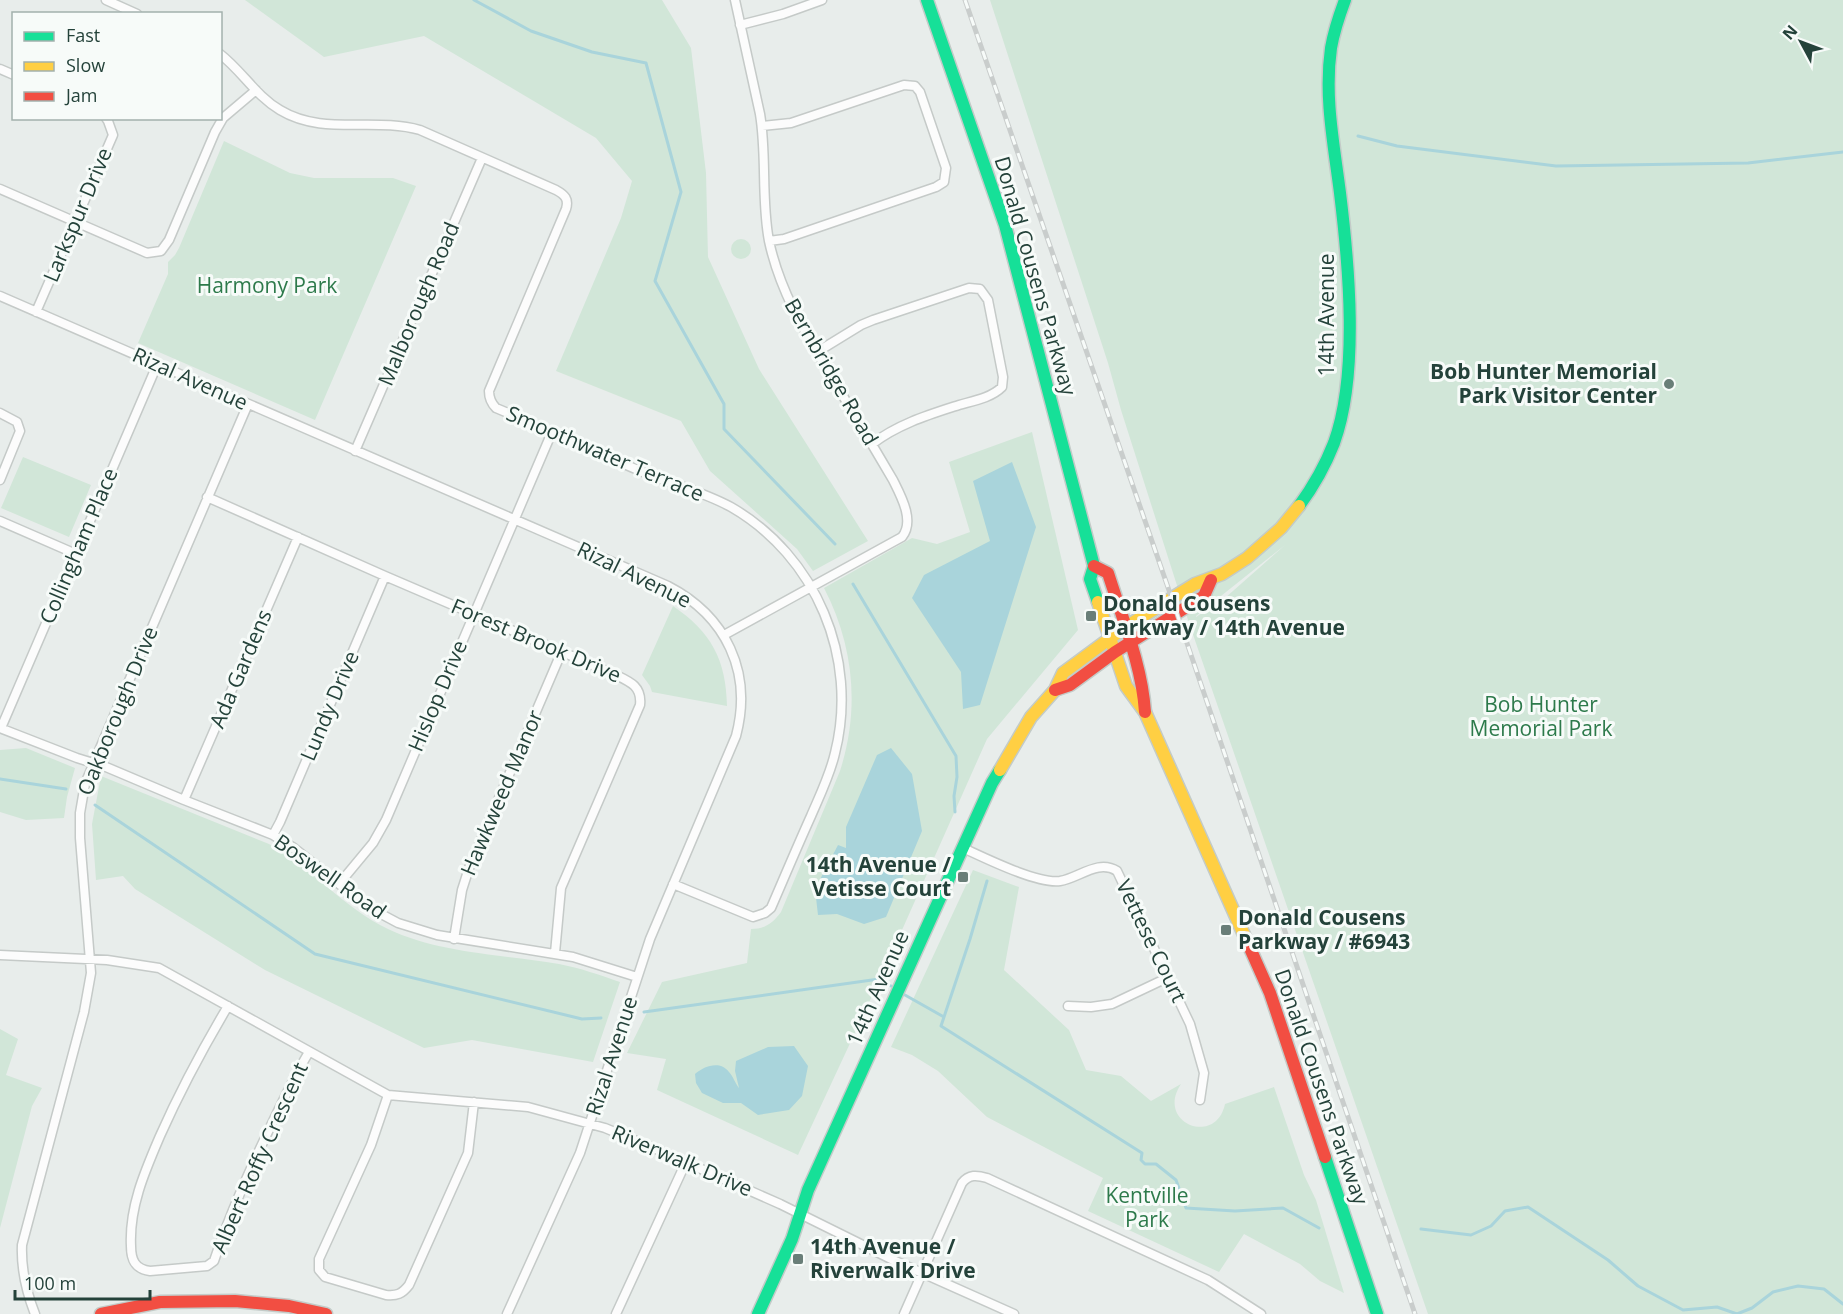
<svg xmlns="http://www.w3.org/2000/svg" width="1843" height="1314" font-family="'Open Sans',sans-serif">
<style>
.green{fill:#d1e6d8;fill-rule:evenodd}
.water{fill:#a9d4db}
.lines{fill:none;stroke-linecap:round;stroke-linejoin:round}
.stream{stroke:#a9d4db;stroke-width:3}
.street-casing{stroke:#c5cac8;stroke-width:11}
.fast-casing{stroke:#c3cbc8;stroke-width:15}
.slow-casing{stroke:#c3cbc8;stroke-width:15}
.jam-casing{stroke:#c3cbc8;stroke-width:15}
.street{stroke:#fcfcfc;stroke-width:8}
.fast{stroke:#16e098;stroke-width:12}
.slow{stroke:#ffcf43;stroke-width:12}
.jam{stroke:#f24e42;stroke-width:12}
.rail-casing{stroke:#c9cdcc;stroke-width:5}
.rail{stroke:#f7fbf9;stroke-width:3;stroke-dasharray:9;stroke-linecap:butt}
.poi-dot{fill:#697e78;stroke:#f7fbf9;stroke-width:2}
.labels{text-anchor:middle;stroke-width:6;stroke-linejoin:round;paint-order:stroke}
.street-label{font-size:21px;fill:#24423a;stroke:#f7fbf9}
.park-label{font-size:21px;fill:#2d7a4b;stroke:#f7fbf9}
.poi-label{font-size:21px;font-weight:bold;fill:#24423a;stroke:#f7fbf9;text-anchor:start}
</style>
<rect width="100%" height="100%" fill="#e8edeb"/>
<path class="green" d="M245,0H662L691,48L706,173L708,257L759,369L868,541L813,571L797,549L710,471L681,421L556,371L621,218L632,181L596,138L424,36L324,57Z
M990,0H1843V1314H1428L1189,623L1121,410L1108,363ZM1285,545L1225,598L1196,617V616Z
M224,141L290,173L314,178H393L416,186L315,420L138,343L168,274V262L175,255L179,248Z
M731 249a10 10 0 1 1 20 0a10 10 0 1 1-20 0Z
M1032,432L1078,630L987,739L886,966L798,1155L657,1090L666,1059L627,1053L662,982L747,963L751,929C765,929 773,923 781,912L840,771C860,709 854,646 824,588L912,538L937,544L970,532L949,462Z
M23,457L91,485L69,537L1,508Z
M673,606C711,632 726,659 727,706L652,692L650,686L642,675Z
M26,748L75,768L67,797L64,818L26,820L0,812V750Z
M101,776L269,844C312,867 343,908 388,929C441,954 502,954 559,964C580,968 600,975 620,982L593,1062L472,1040L424,1048L265,970L135,889L123,876L96,880L92,824Z
M973,870L1019,887L1004,970L1069,1030L1086,1070L1121,1076L1151,1101L1181,1084C1155,1123 1216,1147 1225,1104L1274,1087L1304,1175L1316,1200L1344,1293L1320,1281L1300,1264L1244,1234L1219,1272L1088,1211L1103,1178L987,1117L938,1071L912,1055L891,1047Z
M0,1029L18,1039L6,1075L42,1088L32,1106L0,1228Z"/>
<path class="water" d="M1012,462L1036,527L980,705L963,709L961,672L912,598L924,575L990,541L973,481Z
M891,748L912,774L922,831L886,917L864,924L837,914L818,915L815,889L838,845L846,848V827L877,755Z
M794,1046L808,1066L802,1096L789,1110L758,1115L741,1103H723L702,1093L696,1083L695,1074C704,1066 720,1060 729,1072C733,1076 735,1083 739,1088L735,1071L736,1061L768,1047Z"/>
<g class="lines">
<path class="stream" d="M474,0L531,31L592,52L646,63L681,192L655,281L724,404V429L835,544
M1358,136L1397,146L1556,166L1748,163L1843,152
M853,584L956,756L957,777L954,796L955,812
M0,779L66,789
M95,805L315,954L582,1019L601,1018
M987,881L970,939L941,1026L1142,1153L1141,1160L1145,1164H1156L1176,1180L1186,1208L1235,1211L1283,1208L1319,1228
M905,995L944,1017
M644,1012L879,979L891,986
M1421,1229L1471,1235L1491,1226L1505,1211L1528,1207L1608,1260L1638,1286L1683,1310L1717,1307L1737,1314L1752,1308L1773,1292L1798,1286L1824,1289L1843,1304"/>
<defs>
<path id="street" d="M106,0L137,14
M740,25L783,14L822,0
M220,54C242,71 256,96 280,110C323,136 373,117 420,130L556,190C565,195 569,199 566,209L489,391C489,398 491,403 496,408C544,428 591,450 638,470C668,483 702,491 731,507C816,556 859,658 835,753C830,775 820,795 811,816C797,847 784,878 771,908L765,913L753,917L673,884
M0,69L14,75
M762,126L791,123L904,85L915,86L920,92L946,168L944,182L936,187L784,239L769,241
M0,189L147,253L161,251L169,240L215,132L223,118L256,90
M0,296L668,586C726,616 753,672 736,736L650,939L580,1153L507,1314
M36,312L113,135L108,121L106,118
M817,352L861,325L873,320L969,288L980,289L988,300L1003,377L1002,387C991,398 973,401 959,405C928,415 898,424 872,444
M0,413L17,422L20,431L0,480
M355,451L482,158
M207,497L385,576L616,675C631,682 642,687 640,705L561,888L555,953
M0,521L76,554
M724,635L902,537C915,521 901,496 893,480C873,446 853,412 832,378C806,334 780,292 769,241C761,199 767,156 760,114L735,0
M0,728L77,758L106,767L184,800L273,835L294,848L368,907L398,923L437,935L573,957L637,977
M1,728L157,365
M184,800L298,537
M273,835L280,822L385,576
M963,848C985,858 1037,884 1060,881C1079,878 1098,859 1117,871L1190,1024L1204,1073L1200,1100
M339,884L373,843L386,820L552,432
M454,939L462,890L469,868L562,651
M0,955L107,960L159,968L388,1095L528,1107L605,1128L656,1149L780,1204L893,1260L1014,1314
M228,1006C203,1048 180,1091 160,1136C145,1171 129,1207 131,1246C131,1260 135,1269 150,1271L207,1266L214,1261C228,1219 246,1178 265,1138C279,1109 292,1080 309,1052
M1068,1006L1091,1007L1112,1004L1169,977
M388,1095L371,1145L319,1259V1270L325,1277L386,1295C397,1296 402,1294 409,1285L468,1153L474,1102
M35,1314C26,1291 21,1269 22,1245L84,1012L91,973L80,838V813L85,784L98,753L248,404
M616,1314L686,1162
M904,1314L962,1183C969,1174 977,1175 987,1178L1208,1280L1261,1314"/>
<path id="fast" d="M927,0L1005,225L1094,566L1090,579L1098,602
M1299,506C1313,487 1325,466 1334,443C1359,374 1349,266 1340,193C1334,145 1324,97 1331,48C1334,31 1339,16 1345,0
M1325,1157L1377,1314
M758,1314L792,1239L808,1190L992,783L1000,770"/>
<path id="slow" d="M1098,602L1126,686L1145,712
M1145,712L1245,937
M1000,770L1031,717L1055,690L1063,673L1124,628L1195,584L1222,574L1247,558L1281,528L1299,506"/>
<path id="jam" d="M1094,566L1108,573C1122,618 1142,665 1145,712
M1055,690L1070,685L1115,652L1204,596L1211,580
M1245,937L1270,993L1325,1157
M101,1314L160,1302L235,1301L289,1306L326,1314"/>
</defs>
<use href="#street" class="street-casing"/>
<use href="#fast" class="fast-casing"/>
<use href="#slow" class="slow-casing"/>
<use href="#jam" class="jam-casing"/>
<use href="#street" class="street"/>
<use href="#fast" class="fast"/>
<use href="#slow" class="slow"/>
<use href="#jam" class="jam"/>
<defs>
<path id="rail" d="M965,0L1172,599L1415,1314"/>
</defs>
<use href="#rail" class="rail-casing"/>
<use href="#rail" class="rail"/>
</g>
<g class="poi-dot">
<circle cx="1669" cy="384" r="6"/>
<rect x="1085" y="610" width="12" height="12" rx="3"/>
<rect x="957" y="871" width="12" height="12" rx="3"/>
<rect x="1220" y="924" width="12" height="12" rx="3"/>
<rect x="792" y="1253" width="12" height="12" rx="3"/>
</g>
<g class="labels">
<g class="street-label">
<text transform="translate(78 215) rotate(-67)" y="7">Larkspur Drive</text>
<text transform="translate(1035 276) rotate(74)" y="7">Donald Cousens Parkway</text>
<text transform="translate(419 304) rotate(-67)" y="7">Malborough Road</text>
<text transform="translate(1327 315) rotate(-90)" y="7">14th Avenue</text>
<text transform="translate(831 372) rotate(60)" y="7">Bernbridge Road</text>
<text transform="translate(190 379) rotate(24)" y="7">Rizal Avenue</text>
<text transform="translate(605 454) rotate(23)" y="7">Smoothwater Terrace</text>
<text transform="translate(79 546) rotate(-67)" y="7">Collingham Place</text>
<text transform="translate(634 575) rotate(26)" y="7">Rizal Avenue</text>
<text transform="translate(536 641) rotate(23)" y="7">Forest Brook Drive</text>
<text transform="translate(241 669) rotate(-67)" y="7">Ada Gardens</text>
<text transform="translate(438 696) rotate(-67)" y="7">Hislop Drive</text>
<text transform="translate(330 706) rotate(-67)" y="7">Lundy Drive</text>
<text transform="translate(118 711) rotate(-68)" y="7">Oakborough Drive</text>
<text transform="translate(502 793) rotate(-67)" y="7">Hawkweed Manor</text>
<text transform="translate(330 877) rotate(35)" y="7">Boswell Road</text>
<text transform="translate(1151 941) rotate(64)" y="7">Vettese Court</text>
<text transform="translate(878 988) rotate(-66)" y="7">14th Avenue</text>
<text transform="translate(612 1056) rotate(-72)" y="7">Rizal Avenue</text>
<text transform="translate(1321 1087) rotate(71)" y="7">Donald Cousens Parkway</text>
<text transform="translate(260 1158) rotate(-66)" y="7">Albert Roffy Crescent</text>
<text transform="translate(682 1161) rotate(23)" y="7">Riverwalk Drive</text>
</g>
<g class="park-label">
<text x="267" y="293">Harmony Park</text>
<text x="1541" y="712">Bob Hunter<tspan x="1541" dy="24">Memorial Park</tspan></text>
<text x="1147" y="1203">Kentville<tspan x="1147" dy="24">Park</tspan></text>
</g>
<g class="poi-label">
<text x="1657" y="379" text-anchor="end">Bob Hunter Memorial<tspan x="1657" dy="24">Park Visitor Center</tspan></text>
<text x="1103" y="611">Donald Cousens<tspan x="1103" dy="24">Parkway / 14th Avenue</tspan></text>
<text x="951" y="872" text-anchor="end">14th Avenue /<tspan x="951" dy="24">Vetisse Court</tspan></text>
<text x="1238" y="925">Donald Cousens<tspan x="1238" dy="24">Parkway / #6943</tspan></text>
<text x="810" y="1254">14th Avenue /<tspan x="810" dy="24">Riverwalk Drive</tspan></text>
</g>
</g>
<rect x="12" y="12" width="210" height="108" fill="#f7fbf9" stroke="#a3b1ad" stroke-width="1.5"/>
<rect x="24" y="32" width="30" height="9" fill="#16e098" stroke="#a3b1ad" stroke-width="1.5"/>
<text x="66" y="42" font-size="18" fill="#24423a">Fast</text>
<rect x="24" y="62" width="30" height="9" fill="#ffcf43" stroke="#a3b1ad" stroke-width="1.5"/>
<text x="66" y="72" font-size="18" fill="#24423a">Slow</text>
<rect x="24" y="92" width="30" height="9" fill="#f24e42" stroke="#a3b1ad" stroke-width="1.5"/>
<text x="66" y="102" font-size="18" fill="#24423a">Jam</text>
<g transform="translate(1801 42) rotate(311)" stroke="#f7fbf9" stroke-width="4.5" paint-order="stroke">
<path d="M0-4.5L10 22L0 15L-10 22Z" fill="#24423a"/>
<text y="-9" font-size="16" font-weight="bold" text-anchor="middle" fill="#24423a">N</text>
</g>
<path d="M15 1290v9h135v-9" fill="none" stroke="#24423a" stroke-width="3"/>
<text x="24" y="1290" font-size="18" fill="#24423a" stroke="#f7fbf9" stroke-width="4.5" paint-order="stroke">100 m</text>
</svg>
